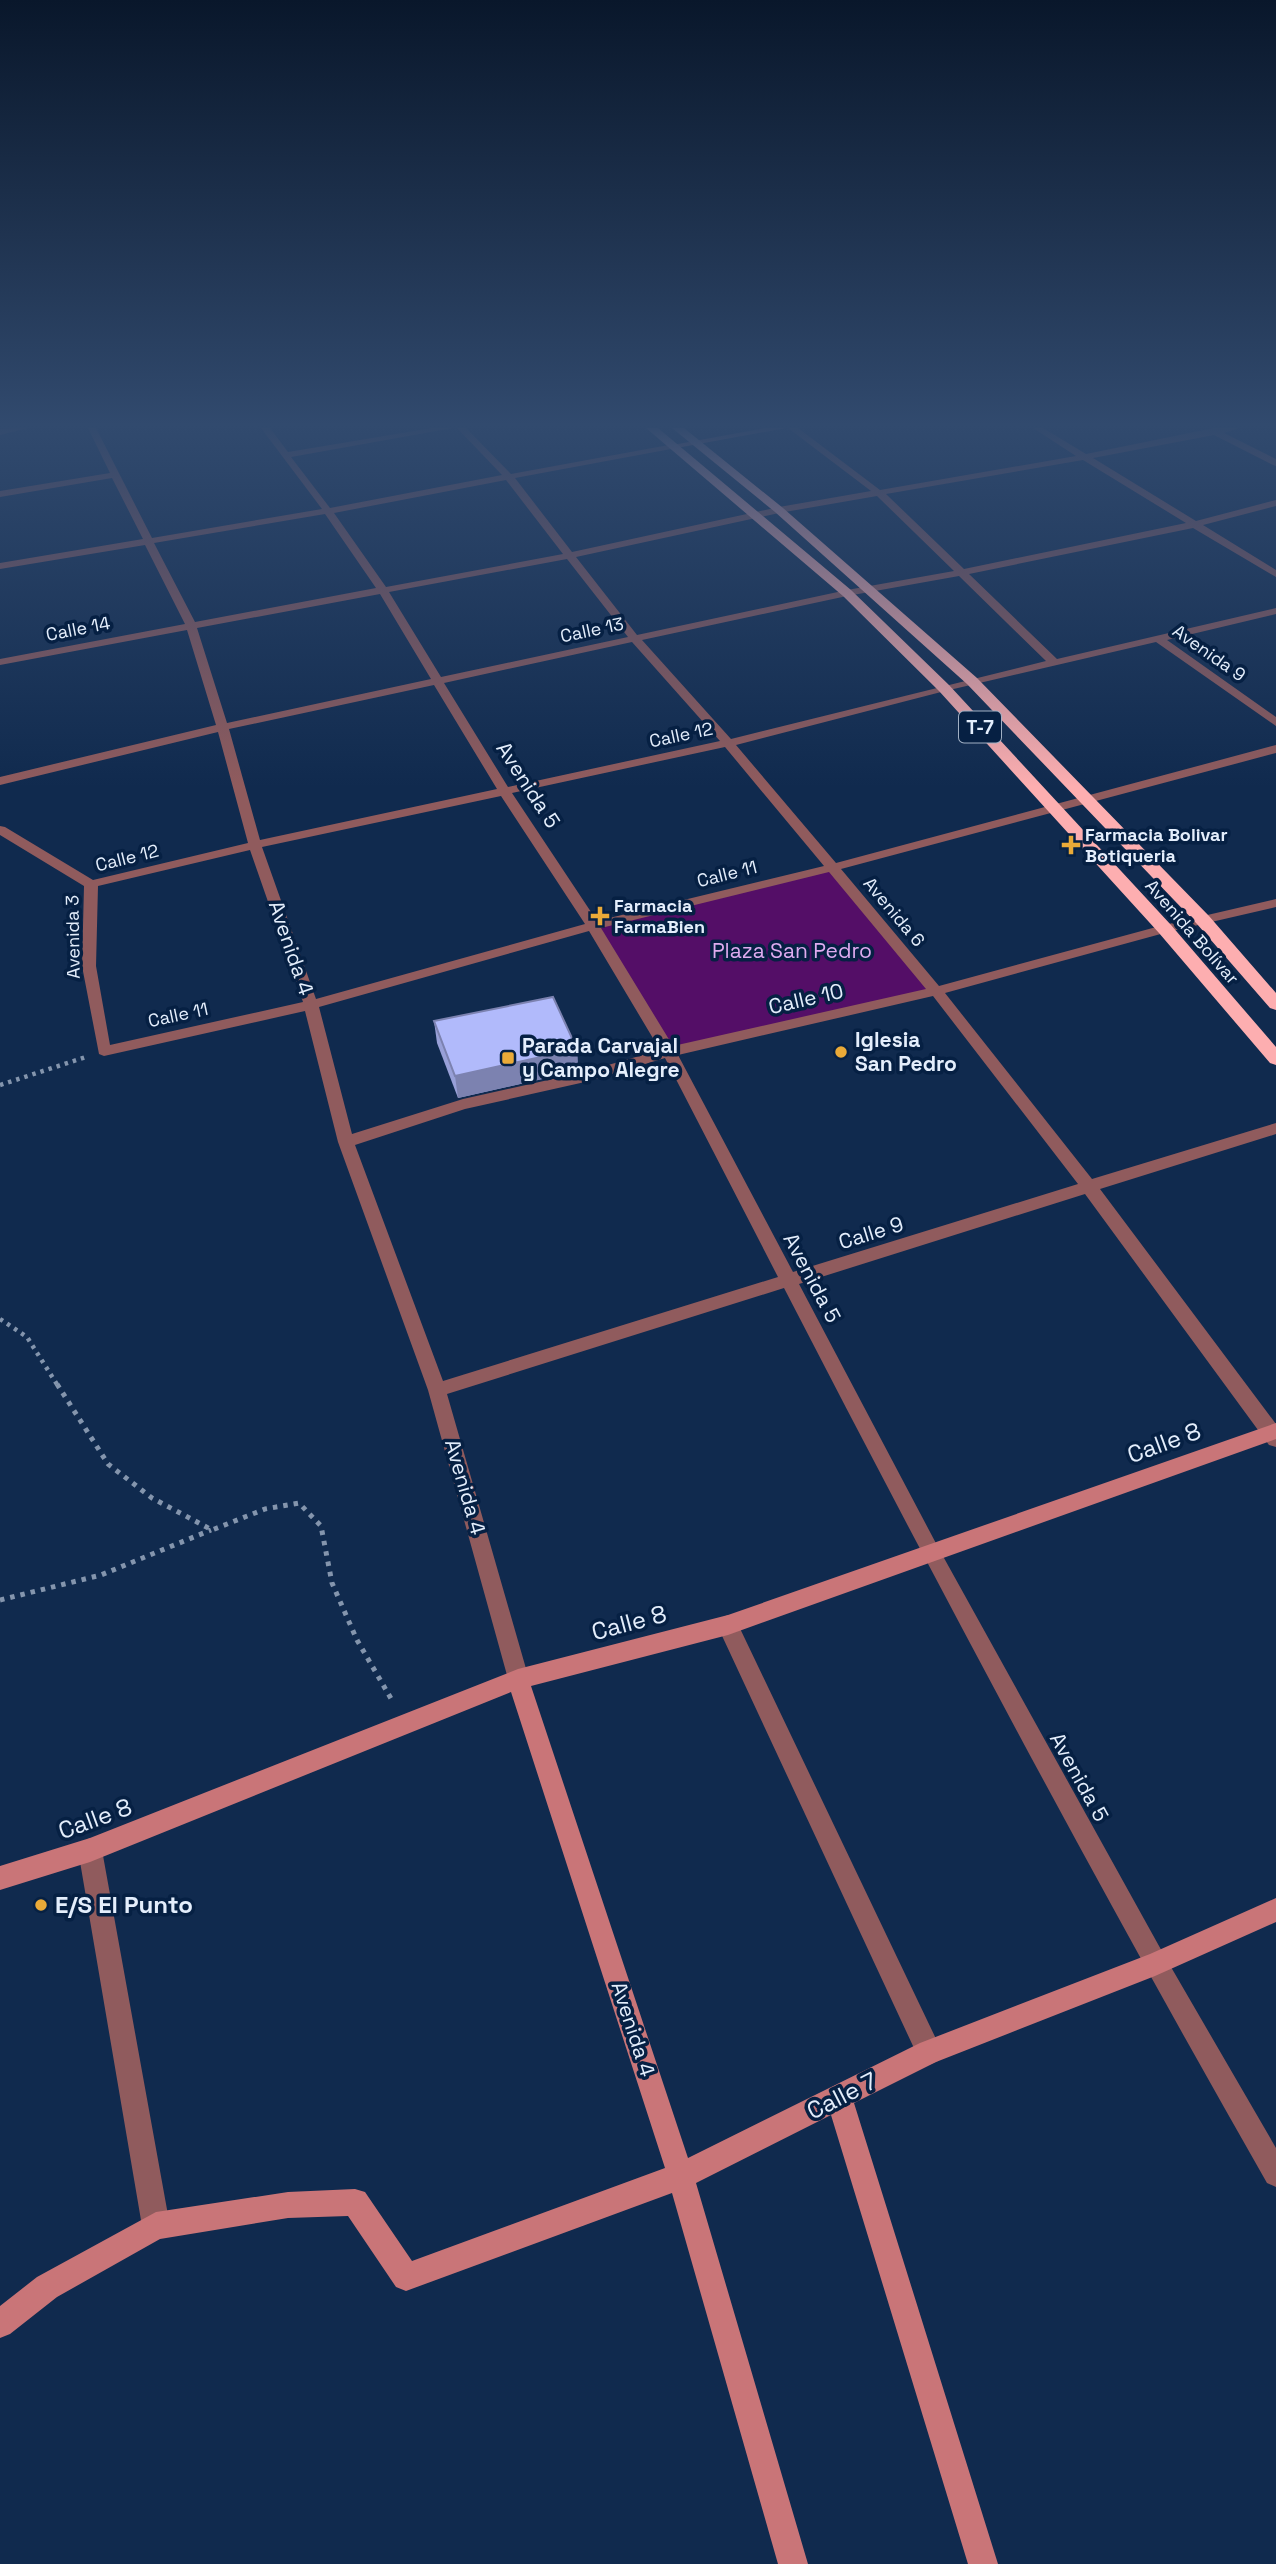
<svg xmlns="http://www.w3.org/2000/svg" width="1276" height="2564" font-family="'Space Grotesk',sans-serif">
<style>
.green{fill:#540e67}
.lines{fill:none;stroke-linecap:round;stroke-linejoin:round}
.path-far1{stroke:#8495ad;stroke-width:4.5;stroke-dasharray:3.5 5;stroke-linecap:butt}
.path{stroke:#8495ad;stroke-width:5;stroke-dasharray:4.5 6;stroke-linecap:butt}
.street{fill:#905b5d;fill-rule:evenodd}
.secondary{fill:#c97578;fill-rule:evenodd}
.highway{fill:#fdaeb0;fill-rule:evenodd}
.wall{fill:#98a0d8}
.shaded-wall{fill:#7c82b0}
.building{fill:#b1bafb;stroke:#7c82b0;stroke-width:2}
.poi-dot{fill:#eaaa38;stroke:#062043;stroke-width:2.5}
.labels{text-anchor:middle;stroke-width:7;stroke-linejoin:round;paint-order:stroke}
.far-street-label{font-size:18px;fill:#e4eefc;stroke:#062043}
.far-poi-label{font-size:18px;font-weight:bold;fill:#e4eefc;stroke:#062043;text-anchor:start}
.shield{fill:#062043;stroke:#a1b0c4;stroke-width:2}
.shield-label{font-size:19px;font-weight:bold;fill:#e4eefc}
.street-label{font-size:21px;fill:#e4eefc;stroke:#062043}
.park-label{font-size:21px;fill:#dfabf0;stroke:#062043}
.poi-label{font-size:21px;font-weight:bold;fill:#e4eefc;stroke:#062043;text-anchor:start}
.near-street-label{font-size:24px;fill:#e4eefc;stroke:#062043}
.near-poi-label{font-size:24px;font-weight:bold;fill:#e4eefc;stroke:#062043;text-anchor:start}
</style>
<rect width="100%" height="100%" fill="#102a4e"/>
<path class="green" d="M831,868L936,991L669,1052L593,926Z"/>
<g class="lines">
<path class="path-far1" d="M0,1085L86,1057
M0,1319L27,1337L58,1386"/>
<path class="path" d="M57,1384L108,1464L152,1498L212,1530L265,1509L299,1503L321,1526L332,1583L357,1640L393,1702
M0,1600L101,1575L211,1530"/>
<path class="street" d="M28,428L0,435V429Z
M88,428H96L152,538L322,509L261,428H270L288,452L432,428H453L291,457L330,508L502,475L457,428H466L511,474L674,444V448L671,449L515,478L572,552L779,507L871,491L788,428H798L880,490L1076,456L1033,428H1043L1086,454L1214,428H1239L1224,433L1276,459V466L1273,465L1214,435L1093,458L1196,521L1276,500V506L1203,525L1276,570V577L1193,528L969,574L1057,659L1276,608V614L1167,640L1276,717V726L1156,642L945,691L736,745L836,863L1276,745V753L841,869L939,986L1160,926L1276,899V907L1168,932L945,993L1092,1179L1276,1123V1134L1100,1189L1276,1424V1447L1269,1445L1085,1194L799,1284L939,1549L1164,1955L1276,2148V2187L1267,2183C1099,1889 940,1590 784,1288L447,1394L529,1679L526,1686L518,1689L510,1686L428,1390L338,1142L305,1011L104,1056L99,1054L82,966L84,886L0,835V826L5,827L93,880L248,843L218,732L0,785V777L216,725L187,630L0,665V659L185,624L145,545L0,569V563L143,539L112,478L0,497V491L110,473ZM1083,460L1186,523L964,569L886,494ZM506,480L563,554L386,587L334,513ZM877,496L954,571L847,590L637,635L576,557L779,513ZM325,514L376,588L195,622L154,543ZM567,559L628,637L441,677L389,592ZM959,576L1046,661L731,739L642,640L847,596ZM380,594L431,679L227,723L197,628ZM632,642L720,741L508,787L444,683ZM434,685L497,789L260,840L229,729ZM725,747L824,866L597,921L512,793ZM501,796L585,924L316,999L262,847ZM250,850L303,1002L110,1045L96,966L98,886ZM829,872L926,989L673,1046L601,928ZM589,931L660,1050L584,1072L463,1099L352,1134L319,1007ZM933,996L1078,1184L793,1272L678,1055ZM665,1058L778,1277L443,1381L355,1145L465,1109L585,1082Z
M728,1615L735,1618L938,2043L942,2052L938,2061L929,2065L920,2061L717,1625L721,1618Z
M90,1838L98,1842L102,1850L170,2226L166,2236L156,2240L146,2236L142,2226L78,1850L82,1842Z"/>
<path class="secondary" d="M765,428H786L671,449L667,446Z
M1276,1423V1439L728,1635L531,1686L688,2158L920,2043L1150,1954L1276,1898V1922L1155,1976L936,2062L854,2103L998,2564H968L831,2115L696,2183L808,2564H778L672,2193L406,2291L396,2287L348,2216L288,2218L160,2239L57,2297L10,2334L0,2338V2306L37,2277L156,2212L288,2192L355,2189L365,2192L412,2261L665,2168L511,1692L90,1862L0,1890V1866L90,1838L518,1669L728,1615Z"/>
<path class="highway" d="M646,428H658L851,590L949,685L1171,925L1276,1047V1065L1270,1063L1159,933L939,691L843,596Z
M672,428H684L783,508L977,678L1209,916L1276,993V1010L1270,1008L1197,924L967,684L775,512Z"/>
</g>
<path class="wall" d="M434,1021L577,1049L578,1071L458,1098L437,1043Z"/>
<path class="shaded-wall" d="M577,1049L578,1071L458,1098L455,1076Z"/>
<path class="building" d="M553,997L577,1049L455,1076L434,1021Z"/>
<linearGradient id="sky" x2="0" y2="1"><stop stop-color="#09172b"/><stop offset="0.54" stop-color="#314a6e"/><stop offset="1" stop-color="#314a6e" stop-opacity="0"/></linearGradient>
<rect width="1276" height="787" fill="url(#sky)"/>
<g class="poi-dot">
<path d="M1067.5 834.5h7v7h7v7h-7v7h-7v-7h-7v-7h7z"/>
<path d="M596.5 905.5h7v7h7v7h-7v7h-7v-7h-7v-7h7z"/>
<circle cx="841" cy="1052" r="7"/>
<rect x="501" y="1051" width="14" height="14" rx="3.5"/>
<circle cx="41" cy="1905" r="7"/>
</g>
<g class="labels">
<g class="far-street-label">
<text transform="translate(78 629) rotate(-11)" y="6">Calle 14</text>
<text transform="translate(592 630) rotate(-12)" y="6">Calle 13</text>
<text transform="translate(1209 653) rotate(35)" y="6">Avenida 9</text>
<text transform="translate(681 735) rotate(-12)" y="6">Calle 12</text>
<text transform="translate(127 858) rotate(-14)" y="6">Calle 12</text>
<text transform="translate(727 874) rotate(-14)" y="6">Calle 11</text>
<text transform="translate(894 912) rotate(50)" y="6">Avenida 6</text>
<text transform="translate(1192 932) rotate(49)" y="6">Avenida Bolívar</text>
<text transform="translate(73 937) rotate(-91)" y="6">Avenida 3</text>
<text transform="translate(178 1015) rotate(-12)" y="6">Calle 11</text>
</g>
<g class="far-poi-label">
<text x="1085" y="841">Farmacia Bolivar<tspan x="1085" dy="21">Botiqueria</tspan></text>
<text x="614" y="912">Farmacia<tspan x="614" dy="21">FarmaBien</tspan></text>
</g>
<rect class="shield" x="959" y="711.5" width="42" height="31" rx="5"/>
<g class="shield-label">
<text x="980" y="734">T-7</text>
</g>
<g class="street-label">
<text transform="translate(528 785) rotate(57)" y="7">Avenida 5</text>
<text transform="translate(291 948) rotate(71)" y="7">Avenida 4</text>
<text transform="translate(806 999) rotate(-13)" y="7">Calle 10</text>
<text transform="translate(871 1233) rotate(-17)" y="7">Calle 9</text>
<text transform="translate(812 1278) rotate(62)" y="7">Avenida 5</text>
<text transform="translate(465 1487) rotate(74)" y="7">Avenida 4</text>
<text transform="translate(1079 1777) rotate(61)" y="7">Avenida 5</text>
<text transform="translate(633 2029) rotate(72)" y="7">Avenida 4</text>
</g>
<g class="park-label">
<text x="792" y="958">Plaza San Pedro</text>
</g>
<g class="poi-label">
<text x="855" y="1047">Iglesia<tspan x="855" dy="24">San Pedro</tspan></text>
<text x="522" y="1053">Parada Carvajal<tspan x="522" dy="24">y Campo Alegre</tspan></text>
</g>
<g class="near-street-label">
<text transform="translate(1164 1443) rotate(-20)" y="8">Calle 8</text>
<text transform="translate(629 1623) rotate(-15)" y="8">Calle 8</text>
<text transform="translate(95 1819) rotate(-20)" y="8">Calle 8</text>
<text transform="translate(842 2096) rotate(-27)" y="8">Calle 7</text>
</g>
<g class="near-poi-label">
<text x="55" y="1913">E/S El Punto</text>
</g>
</g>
</svg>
